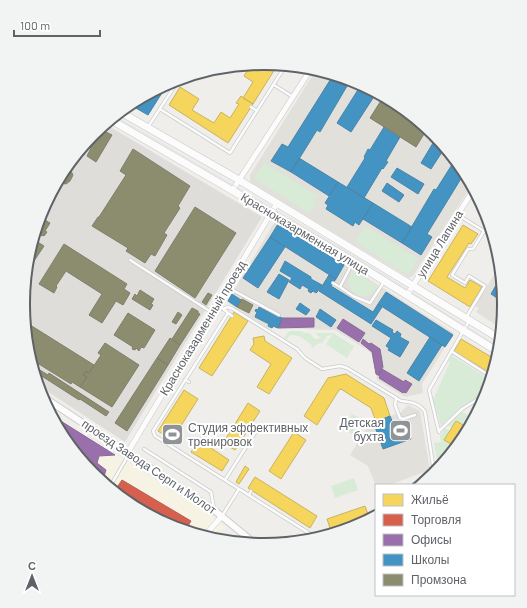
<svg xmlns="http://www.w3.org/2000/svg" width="527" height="608" font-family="Barlow,sans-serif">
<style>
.commercial{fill:#f7f3e4}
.industrial{fill:#dfddda}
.education{fill:#e2e0da}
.green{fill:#d8ebd6}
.homes{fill:#f6d55c;stroke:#c9b360}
.shops{fill:#d6604d;stroke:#b26155}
.offices{fill:#9970ab;stroke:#886c97}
.schools{fill:#4393c3;stroke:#4b85a8}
.industry{fill:#8c8c6e;stroke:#7e806c}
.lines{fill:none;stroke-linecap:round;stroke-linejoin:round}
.service-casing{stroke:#cbcccc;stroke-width:4}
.minor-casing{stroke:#cbcccc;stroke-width:6}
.tertiary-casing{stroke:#cbcccc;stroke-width:8}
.secondary-casing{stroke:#cacacb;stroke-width:8}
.service{stroke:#fdfcfc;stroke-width:2.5}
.minor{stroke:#fdfcfc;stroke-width:5}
.tertiary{stroke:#fdfcfc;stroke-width:6}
.secondary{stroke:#fdfcfc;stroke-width:7}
.tram{stroke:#e4e4e4;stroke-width:1}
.labels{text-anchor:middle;stroke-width:4;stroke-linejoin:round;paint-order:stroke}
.street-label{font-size:12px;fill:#5f6368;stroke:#fff}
.poi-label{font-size:12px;fill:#5f6368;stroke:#fff;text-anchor:end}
.rim{fill:none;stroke:#5f6368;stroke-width:2}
</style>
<rect width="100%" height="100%" fill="#efeeea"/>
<path class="commercial" d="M54,415L212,516L225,528L220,530L214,535L176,527L147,510L93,474Z"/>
<path class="industrial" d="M107,125L262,217L125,442L39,386L23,304L41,212L94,134Z"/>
<path class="education" d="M314,73L356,82L434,134L470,188L413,276L409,278L250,182V175Z
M275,222H278L454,333L422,384L423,393L405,397L377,380L372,353L335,330L268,328L227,302L274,223Z
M497,270L504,304L499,327L476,312L479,308L475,306Z
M408,405L420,411L430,470L389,485L376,486L368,466L350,455L367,428L378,423V421L401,412Z"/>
<path class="green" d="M264,163L319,197L318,198L315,197L313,200L316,202L309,213L254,178Z
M365,226L418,259L408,275L355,242Z
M352,270L378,287C364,306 341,292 352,270Z
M289,331H301L304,333H309L315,339L322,338L318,336L315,333H333L354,346L347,358L326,344L332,335L327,336L322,343L317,344L313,348L311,347L312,345L299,336L290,335L287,339L284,338Z
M451,355L489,379L486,392L461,407L441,426L433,400L450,362L448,361Z
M462,412L472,417L465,426L456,421L452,428L448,425Z
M352,414L361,419L352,434L343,429Z
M445,428L450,431L453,445L443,459L437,460L434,443L441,442L440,436L444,430L443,429Z
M354,478L358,490L335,498L331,486Z"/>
<path class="homes" d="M264,64L275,69L253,104L243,98L253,82L244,76L250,66Z
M180,87L199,99L192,110L214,123L221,112L230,118L239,104L236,103L241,96L253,104L228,143L169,105Z
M463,225L478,234L471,244L469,243L447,277L465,288L470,280L482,287L470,307L428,281Z
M234,312L248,321L212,376L199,368Z
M264,336L265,341L292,358L269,394L257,387L271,364L250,350L254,344L253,338Z
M461,339L493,358L490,373L454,351Z
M346,374L384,398L390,416L376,422L371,408L341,389L339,390L317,425L304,416L328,378Z
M184,390L198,399L172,440L158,431Z
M248,403L260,411L235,450L223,443Z
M456,421L465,426L453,445L444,440Z
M294,432L306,440L281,479L269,471Z
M199,440L229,460L222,471L191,452Z
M245,466L249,469L239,484L236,482Z
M255,477L317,516L310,528L248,488Z
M365,506L369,517L362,522L343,529L331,531L327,519Z"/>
<path class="shops" d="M122,480L191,521L186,529L176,527L116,489Z"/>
<path class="offices" d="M282,318H314V327L278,328Z
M343,319L365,333L359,342L337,328Z
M363,339L369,344L371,343L380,349L383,367L378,375L376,374L372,352L361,343Z
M382,369L404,382L405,380L412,384L406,393L404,392L403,393L379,378L380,376L378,375Z
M56,418L115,455L99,456L97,463L106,470L103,480L93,474Z"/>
<path class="schools" d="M332,77L350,81L320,132L317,130L291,172L271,161L282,144L288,147Z
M167,85L148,115L134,107Z
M361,85L375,95L351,132L337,123Z
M384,127L400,137L386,161L388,162L383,169L382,168L364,198L347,187L365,158L364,157L368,149L370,150Z
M436,138L444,149L431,169L421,163Z
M299,158L338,182L329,196L291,172Z
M451,160L462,177L427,234L432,237L421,255L402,243L434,189L436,190L453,163L450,161Z
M397,168L424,184L418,194L391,177Z
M338,182L373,203L359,225L355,222L353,226L326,209L328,205L325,203Z
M387,183L404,195L399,202L382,191Z
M373,203L412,227L402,243L363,219Z
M278,224L344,265L336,279L270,237Z
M270,237L285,247L258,288L243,278Z
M285,261L311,277V279L322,285L318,291L316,293L313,291L311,293L308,291L309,289L302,285L300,289L289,282L292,278L280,271Z
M279,274L289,280L279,299L267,292Z
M329,275L336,279L331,286L373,312L378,304L382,307L371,324L319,291Z
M499,280L503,302L491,294Z
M386,292L453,335L445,347L378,304Z
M232,294L241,300L237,307L228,301Z
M300,303L310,310L306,315L296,309Z
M259,307L282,318L278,328L273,326L272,328L268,326L269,324L255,317L257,312L255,311L256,309L258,310Z
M320,309L336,320L331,327L316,317Z
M376,320L393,330L392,332L395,334L397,331L401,334L400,337L409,342L400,357L388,350L389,348L386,346L391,338L372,326Z
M430,337L442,345L419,381L407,373Z
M390,416L394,425L397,426L398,429L404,427L405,429H407L411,439L383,449L374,424L378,423V421Z"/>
<path class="industry" d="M382,99L427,129L416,147L370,118Z
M102,130L112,135L96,162L87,156L91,148L88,146L87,148L85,147L94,134L99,136Z
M133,149L190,186L178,206L180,208L164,233L167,235L155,256L151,254L145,263L126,251L128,248L92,226L98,217H99L126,175L120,171Z
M70,169L73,175L70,181L66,184L60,183Z
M195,207L236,233L195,298L155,271Z
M40,217L50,223L45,231L47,232L44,236L43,235L42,236L37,233Z
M36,241L44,246L32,264L31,263Z
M64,244L127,284L124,289L130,293L123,305L116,301L102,323L89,315L102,294L66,271L56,286L57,287L54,293L39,284Z
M140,290L154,299L151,304L153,305L150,310L132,299L135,294L137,296Z
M208,293L212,295L206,305L202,302Z
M242,299L253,305L249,313L237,307Z
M192,308L198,311V313L200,314L180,345L172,339Z
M178,312L182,315L176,324L172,322Z
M128,313L155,330L144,348L141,347L139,351L136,348L135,350L132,349L133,347L114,335Z
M27,323L94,365L89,373L86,371L83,375L87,377L80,387L72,382L71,384L34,361Z
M170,338L180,345L168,365L157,358Z
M105,343L139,365L112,407L80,387L87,377L83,375L86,371L89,373L101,355L98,353Z
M157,358L168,365L127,431L115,423Z
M35,367L48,375L49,373L109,412L106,416L80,399L79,400L37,373Z"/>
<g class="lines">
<defs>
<path id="service" d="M274,85L293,97
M251,107L257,111
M160,109L230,153L284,68
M148,127L178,81
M458,215L484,231L473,249H468L452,275L465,283L469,276L485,286L467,316
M484,231L490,234
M130,260L211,312
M353,262L340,287L353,296L370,303L384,282
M333,283L340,287
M227,287L279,315
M217,304L232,316
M223,309L228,307L233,309L297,349L305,358L322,369L340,366L347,368L401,401C410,402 420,403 425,412L433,465L437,468
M451,351L490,376
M185,380L189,382
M396,399L395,405L400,418L403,419L415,415
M439,431L462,409L486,394
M439,432L429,390L469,321
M144,449L211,492L214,509
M225,480L258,428
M111,485L126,459L128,453
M239,489L312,535
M249,495L251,491
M222,516L239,489L155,436L153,431L228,313"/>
<path id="minor" d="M232,191L309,72
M407,295L472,192
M128,452L277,203
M207,533L222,516"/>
<path id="tertiary" d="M42,396L214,510L253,542"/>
<path id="secondary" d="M124,114L239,180L497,337
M113,121L341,254L495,350"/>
</defs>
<use href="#service" class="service-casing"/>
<use href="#minor" class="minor-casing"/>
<use href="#tertiary" class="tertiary-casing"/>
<use href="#secondary" class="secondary-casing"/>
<use href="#service" class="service"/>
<use href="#minor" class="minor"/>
<use href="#tertiary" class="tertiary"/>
<use href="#secondary" class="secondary"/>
<path class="tram" d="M118,118L344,250L496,345"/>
</g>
<defs>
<symbol id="stadium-square" viewBox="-11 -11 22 22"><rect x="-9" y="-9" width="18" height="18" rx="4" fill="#919496" stroke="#fff"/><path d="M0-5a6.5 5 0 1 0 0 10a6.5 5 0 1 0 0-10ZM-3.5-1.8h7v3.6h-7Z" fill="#fff"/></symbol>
</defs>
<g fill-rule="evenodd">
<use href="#stadium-square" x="388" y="418" width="25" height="25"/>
<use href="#stadium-square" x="160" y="422" width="25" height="25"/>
</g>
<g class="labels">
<g class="street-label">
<text transform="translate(305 234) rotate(31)" y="4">Красноказарменная улица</text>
<text transform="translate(440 244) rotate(-58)" y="4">улица Лапина</text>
<text transform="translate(203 328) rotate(-59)" y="4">Красноказарменный проезд</text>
<text transform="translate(149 467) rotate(34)" y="4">проезд Завода Серп и Молот</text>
</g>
<g class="poi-label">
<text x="384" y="427">Детская<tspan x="384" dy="14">бухта</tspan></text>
<text x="188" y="432" text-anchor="start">Студия эффективных<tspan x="188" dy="14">тренировок</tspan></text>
</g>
</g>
<path d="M0 0H527V608H0ZM263 70H264A233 233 0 0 1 497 303V305A233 233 0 0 1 264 538H263A233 233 0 0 1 30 305V303A233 233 0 0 1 263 70Z" fill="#f2f3f3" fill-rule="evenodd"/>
<path class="rim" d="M263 70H264A233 233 0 0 1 497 303V305A233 233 0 0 1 264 538H263A233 233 0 0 1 30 305V303A233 233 0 0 1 263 70Z"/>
<rect x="375" y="484" width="140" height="112" fill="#ffffff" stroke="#bfc1c3"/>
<rect x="383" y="494" width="20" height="12" fill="#f6d55c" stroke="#bfc1c3"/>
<text x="411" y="504" font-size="12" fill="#5f6368">Жильё</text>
<rect x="383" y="514" width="20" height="12" fill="#d6604d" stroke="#bfc1c3"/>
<text x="411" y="524" font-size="12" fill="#5f6368">Торговля</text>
<rect x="383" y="534" width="20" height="12" fill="#9970ab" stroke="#bfc1c3"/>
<text x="411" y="544" font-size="12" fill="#5f6368">Офисы</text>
<rect x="383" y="554" width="20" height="12" fill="#4393c3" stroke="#bfc1c3"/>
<text x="411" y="564" font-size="12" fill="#5f6368">Школы</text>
<rect x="383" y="574" width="20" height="12" fill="#8c8c6e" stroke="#bfc1c3"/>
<text x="411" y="584" font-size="12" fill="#5f6368">Промзона</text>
<g transform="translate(32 576)" stroke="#ffffff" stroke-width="3" paint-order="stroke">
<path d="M0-3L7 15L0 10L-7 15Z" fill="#5f6368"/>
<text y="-6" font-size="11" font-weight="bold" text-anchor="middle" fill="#5f6368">С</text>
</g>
<path d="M14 30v6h86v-6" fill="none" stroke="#5f6368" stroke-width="2"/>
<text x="20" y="30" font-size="12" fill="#5f6368" stroke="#ffffff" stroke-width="3" paint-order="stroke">100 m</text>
</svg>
